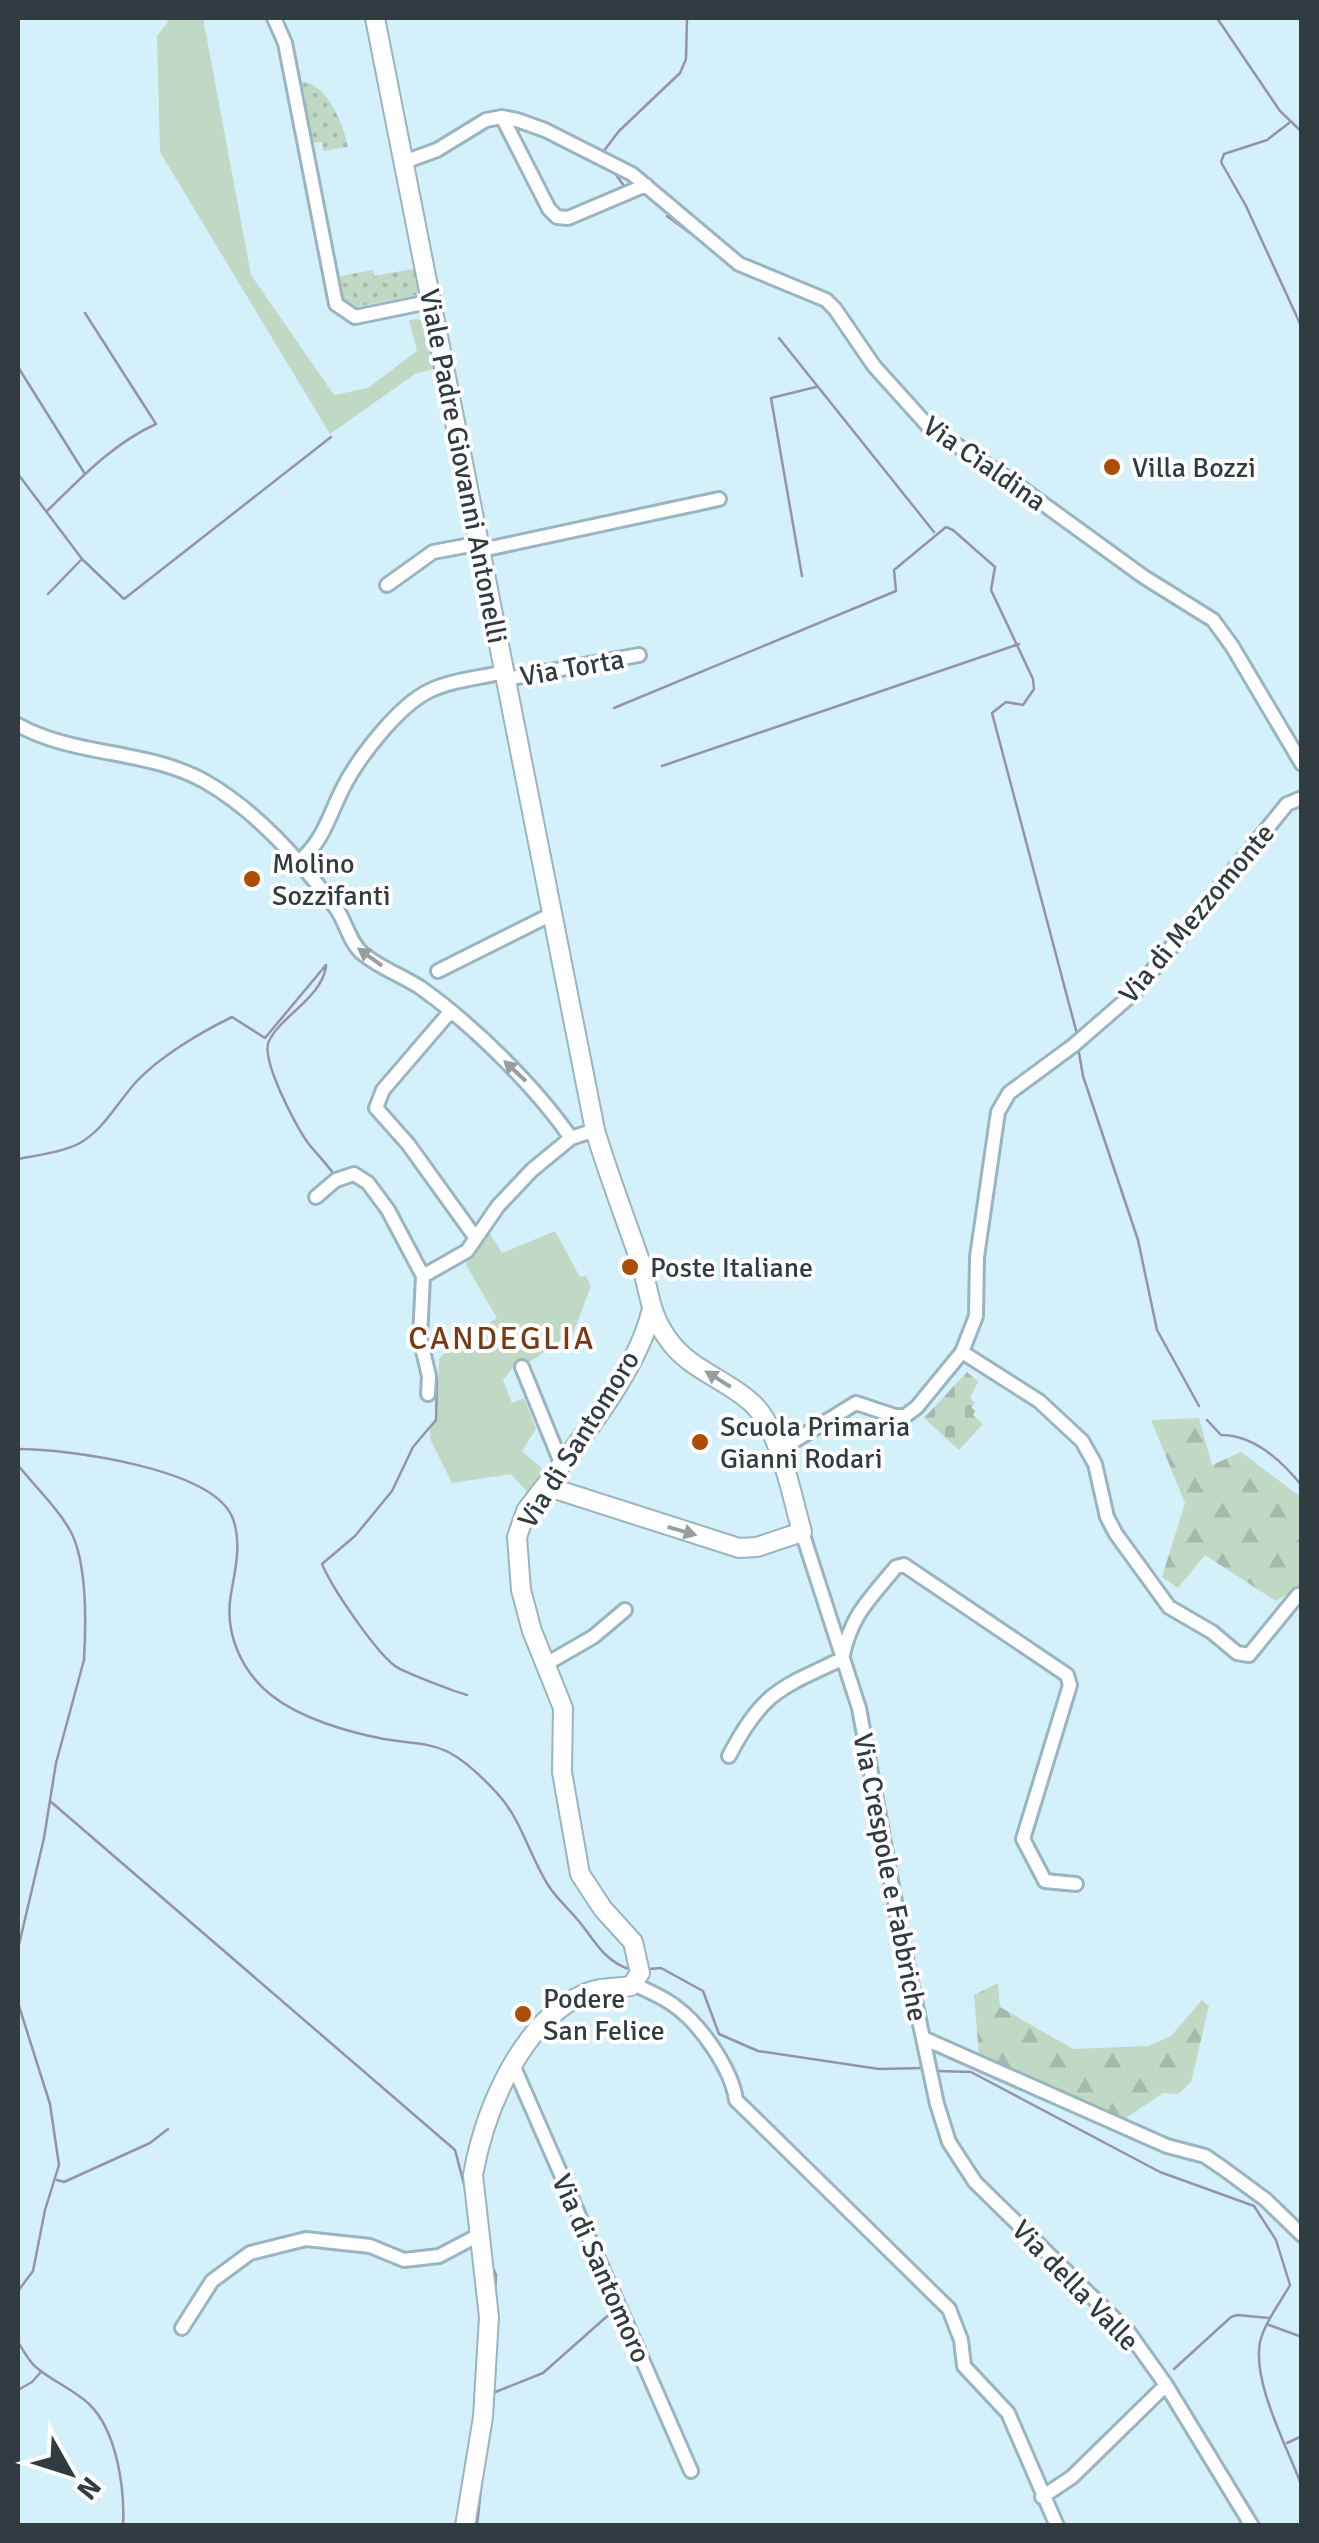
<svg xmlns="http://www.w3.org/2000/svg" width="1319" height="2543" font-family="Signika,sans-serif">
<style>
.grass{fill:url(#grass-dots)}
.forest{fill:url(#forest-firs)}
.cemetery{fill:url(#cemetery-stones)}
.green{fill:#bfd9c5}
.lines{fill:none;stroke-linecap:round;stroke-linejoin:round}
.stream{stroke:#9692ad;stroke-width:2.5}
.street-casing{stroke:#9ab5bf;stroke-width:18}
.secondary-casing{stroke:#9ab5bf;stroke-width:22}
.street{stroke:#fff;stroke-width:12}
.secondary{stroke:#fff;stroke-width:18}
.oneway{fill:#989ea0}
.poi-dot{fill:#ae4d05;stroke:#fff;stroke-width:4}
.labels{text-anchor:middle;stroke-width:8;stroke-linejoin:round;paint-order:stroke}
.street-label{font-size:28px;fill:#313c40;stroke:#fff}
.poi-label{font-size:28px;fill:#313c40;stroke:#fff;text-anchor:start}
.quarter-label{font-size:32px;letter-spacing:2.5px;fill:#783a14;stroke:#fff}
</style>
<defs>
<pattern id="grass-dots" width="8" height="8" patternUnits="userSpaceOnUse" patternTransform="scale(2.5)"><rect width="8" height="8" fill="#bfd9c5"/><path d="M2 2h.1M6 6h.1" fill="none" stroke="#a5bbaa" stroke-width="1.8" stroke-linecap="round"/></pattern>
<pattern id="forest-firs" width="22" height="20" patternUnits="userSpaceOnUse" patternTransform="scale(2.5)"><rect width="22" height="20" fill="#bfd9c5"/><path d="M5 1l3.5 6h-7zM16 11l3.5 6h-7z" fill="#a5bbaa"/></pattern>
<pattern id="cemetery-stones" width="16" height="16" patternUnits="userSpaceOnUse" patternTransform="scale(2.5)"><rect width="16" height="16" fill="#bfd9c5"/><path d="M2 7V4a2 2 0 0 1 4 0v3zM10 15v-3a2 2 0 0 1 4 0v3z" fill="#a5bbaa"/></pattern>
</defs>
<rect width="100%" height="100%" fill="#d4f0fa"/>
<path class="grass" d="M302,82C327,83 344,125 348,147L323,151L322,142L313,143Z
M418,268L421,286L416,295L356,307L344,300L339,278L341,276L373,270L374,276Z"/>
<path class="forest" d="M1199,1418L1212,1465L1241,1452L1298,1495L1301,1491V1586L1276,1601L1205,1555L1178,1588L1162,1577L1185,1503L1151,1420Z
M998,1983L1000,2007L1073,2049L1148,2046L1171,2036L1202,2000L1209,2006L1191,2082L1178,2094L1163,2093L1126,2118L979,2055L974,1995Z"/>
<path class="cemetery" d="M967,1372L978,1382L970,1398L975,1403L971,1407L975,1411L973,1415L983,1424L959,1450L924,1418Z"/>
<path class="green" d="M171,18H203L251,275L334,395L368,388L417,351L409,320L418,319L425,324L437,368L415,374L330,434L160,152L157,36Z
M486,1227L502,1253L555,1231L580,1277L586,1276L591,1286L573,1333L522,1367H513L503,1380L512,1403L524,1398L536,1429L522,1451L546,1472L528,1493L511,1474L452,1483L430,1439V1428L437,1417L439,1359L455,1342L497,1318L466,1265L474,1244Z"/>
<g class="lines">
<path class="stream" d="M1217,18L1280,111L1302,132
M1289,123L1267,140L1224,154L1221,162L1246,206L1302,328
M603,152L619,131L680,73L686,59L687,18
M614,172L627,190
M667,216L706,245
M779,338L934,532
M18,367L85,474
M18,474L82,559L124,599L331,437
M46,512C80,479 112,444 156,424L85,313
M802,576L771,398L816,387
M48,594L81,560
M614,708L896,591L894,570L946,527L953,530L995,567L991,590L1033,679L1034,689L1023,705L1006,702L992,713L1077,1034
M662,766L1019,644
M326,967C321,998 281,1016 269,1041C260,1058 296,1127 308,1143C316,1153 325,1162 333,1173
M1078,1047L1083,1076L1138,1240L1157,1330L1199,1406
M18,1159C37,1155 60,1153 78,1144C103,1131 117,1103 136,1082C159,1057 201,1032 232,1017L265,1038L326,965
M429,1349L437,1379L436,1420L413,1447L392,1491L355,1536L322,1564C332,1588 375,1651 395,1666C403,1672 456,1692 467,1695
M1207,1420L1221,1435C1254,1435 1282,1461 1302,1486
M18,1449C66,1449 215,1468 233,1519C242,1544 235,1570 231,1594C224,1632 241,1671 271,1695C300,1718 347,1732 384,1739C406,1743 430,1742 450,1753C467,1762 483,1778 496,1792C521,1818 529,1855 548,1885C556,1898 567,1907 577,1919C595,1940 602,1960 631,1970
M18,1465C35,1487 59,1509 72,1534C87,1566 86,1625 84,1660L56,1763L44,1838L18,1949
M50,1801L455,2150L466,2192
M649,1969L661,1968L703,1991L719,2034L758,2051L879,2069L924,2068
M18,2003L50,2104L59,2165L45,2210L33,2271L18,2291
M937,2071L971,2072L1160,2172L1254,2206L1276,2240L1290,2285C1280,2303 1265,2322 1260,2342C1252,2383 1288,2448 1302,2487
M57,2180L64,2182L150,2143L168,2129
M492,2266L496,2275L495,2292
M1269,2325L1302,2337
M18,2342C24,2351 28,2361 37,2368C52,2381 73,2389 89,2404C117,2431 125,2489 123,2526
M1174,2369L1231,2317L1237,2315L1269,2318
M18,2390L32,2382L40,2373
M493,2393L543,2373L613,2311
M1287,2443L1302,2436
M477,2526L483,2469"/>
<defs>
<path id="street" d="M274,18L285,43L336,304L355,317L433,301
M502,117L549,209L557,217L568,218L646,185
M404,162L437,150L486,120L502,117L517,120L545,130L632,174L739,264L826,300L835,309L874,366L929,427L1013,482L1144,577L1213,620L1232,646L1302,764
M482,550L719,499
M387,585L433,552L481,543
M506,679L639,655
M18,725C75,757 148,749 206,782C258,812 300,861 336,908C346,922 349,942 363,954C380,968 403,976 421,988C473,1025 535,1086 571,1138
M298,862C323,842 328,818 342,790C357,759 398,706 429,691C451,680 480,678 504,672
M438,971L552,914
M450,1012L383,1090L376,1108L408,1144L475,1237
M316,1197L336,1180L354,1174L368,1183L388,1210L423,1276L420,1338L429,1376L428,1394
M423,1276L467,1251L498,1206L532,1170L571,1138L595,1130
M962,1352L1039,1401L1082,1441L1095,1464L1107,1517L1116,1534L1169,1607L1212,1632L1237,1653L1249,1655L1298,1595L1302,1597
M522,1367L562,1465
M778,1451L856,1403L895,1416H905L917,1407L962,1352L976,1316L977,1257L998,1112L1009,1093L1074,1045L1135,992L1287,804L1302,798
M802,1532L859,1708L902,1940L937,2104L949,2142L975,2182L1129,2333L1166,2385L1252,2526
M546,1664L593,1637L625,1610
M729,1756C762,1692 780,1688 842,1659C851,1615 868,1601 896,1567L904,1565L1067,1675L1070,1685L1023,1839L1045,1881L1076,1884
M634,1984C647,1991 664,1997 676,2007C701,2025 732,2070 736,2100L949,2309L961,2340L964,2366L1008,2413L1057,2526
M923,2038L1167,2146L1205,2156L1224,2169L1266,2200L1302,2235
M513,2065L691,2471
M182,2328L212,2281L250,2253L306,2239L370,2246L404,2260L439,2256L477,2236
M1042,2497L1072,2477L1166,2385"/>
<path id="secondary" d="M375,18L595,1130C608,1174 625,1217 640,1261C650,1290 648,1312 668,1339C689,1370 727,1379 753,1404C780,1430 792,1497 802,1532L757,1547L739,1548L558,1490H542
M465,2526L483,2417L489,2317L473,2175C485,2109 523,2015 592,1991C604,1987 618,1988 631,1986L640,1973L633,1942L603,1909L580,1874L562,1772L563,1708L532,1631L521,1590L517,1537L526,1511C565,1459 637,1375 651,1312"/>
</defs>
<use href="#street" class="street-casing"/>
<use href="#secondary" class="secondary-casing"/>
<use href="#street" class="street"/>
<use href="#secondary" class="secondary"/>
</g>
<defs><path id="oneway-solid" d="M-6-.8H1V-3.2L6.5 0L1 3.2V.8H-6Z" transform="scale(2.5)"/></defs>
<g class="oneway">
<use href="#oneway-solid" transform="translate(370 957) rotate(-144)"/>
<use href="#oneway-solid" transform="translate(515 1071) rotate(-137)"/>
<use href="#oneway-solid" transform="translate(718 1379) rotate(-148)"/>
<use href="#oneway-solid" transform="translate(682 1531) rotate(16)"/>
</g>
<g class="poi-dot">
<circle cx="1112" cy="467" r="10"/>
<circle cx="252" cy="879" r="10"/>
<circle cx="630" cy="1267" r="10"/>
<circle cx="700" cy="1442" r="10"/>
<circle cx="523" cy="2014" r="10"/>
</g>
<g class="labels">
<g class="street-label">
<text transform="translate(985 463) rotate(35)" y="10">Via Cialdina</text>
<text transform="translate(464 466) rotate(79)" y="10">Viale Padre Giovanni Antonelli</text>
<text transform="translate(572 667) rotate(-10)" y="10">Via Torta</text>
<text transform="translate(1196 913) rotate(-50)" y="10">Via di Mezzomonte</text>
<text transform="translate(578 1439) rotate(-58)" y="10">Via di Santomoro</text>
<text transform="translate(891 1877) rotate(79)" y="10">Via Crespole e Fabbriche</text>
<text transform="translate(602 2268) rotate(66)" y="10">Via di Santomoro</text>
<text transform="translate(1076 2285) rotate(46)" y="10">Via della Valle</text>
</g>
<g class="poi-label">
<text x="1132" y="477">Villa Bozzi</text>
<text x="272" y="873">Molino<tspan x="272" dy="32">Sozzifanti</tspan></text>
<text x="650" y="1277">Poste Italiane</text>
<text x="720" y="1436">Scuola Primaria<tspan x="720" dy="32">Gianni Rodari</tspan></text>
<text x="543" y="2008">Podere<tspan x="543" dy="32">San Felice</tspan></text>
</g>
<g class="quarter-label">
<text x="502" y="1349">CANDEGLIA</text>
</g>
</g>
<rect width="1319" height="2543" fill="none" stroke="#313c40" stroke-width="40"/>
<g transform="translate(70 2473) rotate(129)" stroke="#ffffff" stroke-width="8" paint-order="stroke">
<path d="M0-8L18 38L0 25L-18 38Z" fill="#313c40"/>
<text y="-15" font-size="28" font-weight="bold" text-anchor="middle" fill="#313c40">N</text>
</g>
</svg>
